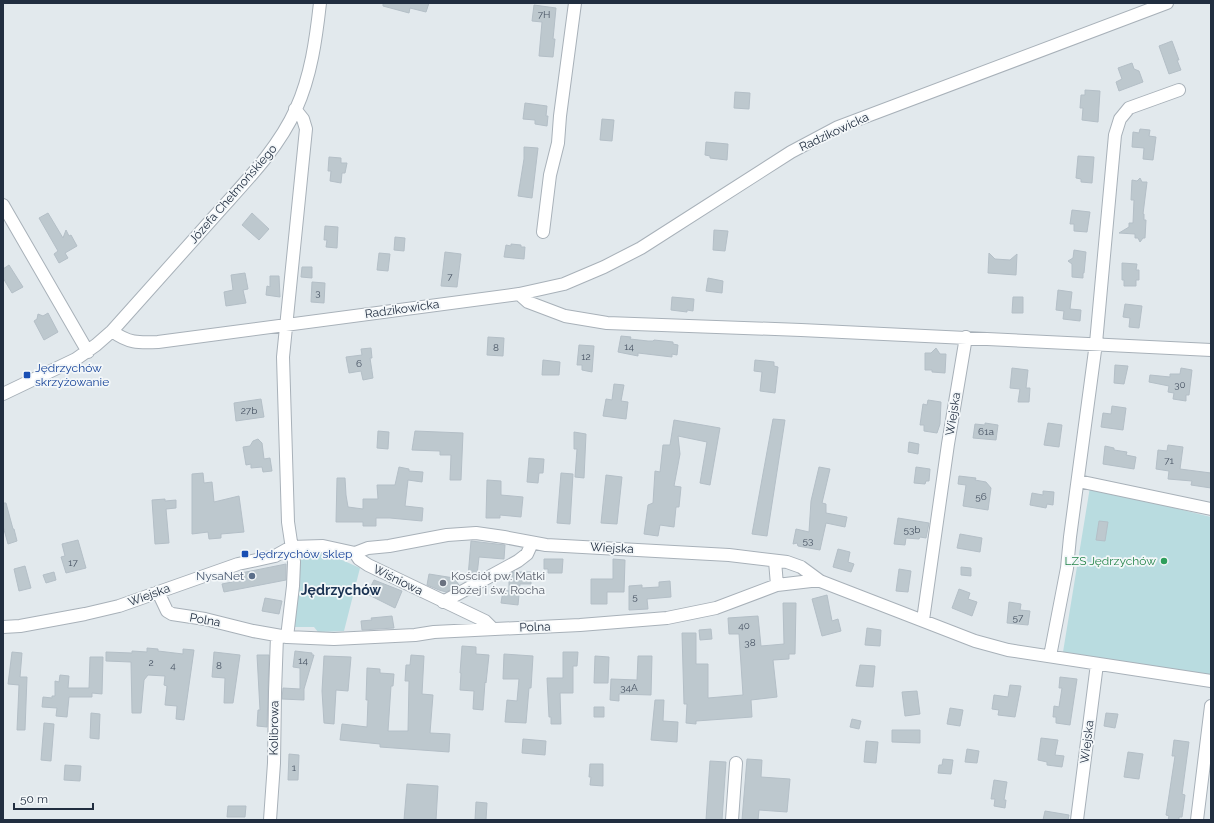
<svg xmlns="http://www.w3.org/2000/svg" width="1214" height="823" font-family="Raleway,sans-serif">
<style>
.green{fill:#b9dce0}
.building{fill:#bdc8ce;stroke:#b4bfc7}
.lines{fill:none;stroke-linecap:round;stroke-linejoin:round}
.minor-casing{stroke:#a8b1b9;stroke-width:14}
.minor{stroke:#fff;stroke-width:12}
.transit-dot{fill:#1a4fb4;stroke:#f3f7f9;stroke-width:1.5}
.leisure-dot{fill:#2e9e5b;stroke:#f3f7f9;stroke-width:1.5}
.service-dot{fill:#5c6f8a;stroke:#f3f7f9;stroke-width:1.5}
.worship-dot{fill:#6b7280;stroke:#f3f7f9;stroke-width:1.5}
.labels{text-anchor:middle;stroke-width:3.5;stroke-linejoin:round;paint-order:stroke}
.number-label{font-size:10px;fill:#485464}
.street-label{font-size:12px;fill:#212e40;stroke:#f3f7f9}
.transit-label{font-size:12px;fill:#164399;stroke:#f3f7f9;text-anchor:start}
.leisure-label{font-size:12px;fill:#27864d;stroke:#f3f7f9;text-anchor:end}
.service-label{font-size:12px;fill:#4e5e75;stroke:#f3f7f9;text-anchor:end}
.worship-label{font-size:12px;fill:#5b616d;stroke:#f3f7f9;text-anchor:start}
.quarter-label{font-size:14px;font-weight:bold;fill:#1b3353;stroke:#f3f7f9}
</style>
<rect width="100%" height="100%" fill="#e2e9ed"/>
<path class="green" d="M1090,487L1211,517V675L1063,652Z
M324,552L360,568L344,631L318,632L314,627H294L300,555Z"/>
<path class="building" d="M383,3H429L426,12L410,8L409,13L383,6Z
M534,5L556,8L553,39H555L553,57L539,56L542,22L532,21Z
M1172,41L1179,60H1177L1181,70L1169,74L1159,46Z
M1132,63L1134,69L1139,71L1143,82L1119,91L1116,82L1122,79L1118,68Z
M1085,90L1100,91L1098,122L1082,120L1083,108H1080L1081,95H1085Z
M735,92L750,93L749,109L734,108Z
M525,103L547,106L546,116H548L547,126L535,124V120L523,119Z
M602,119L614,120L612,141L600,140Z
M1140,129L1150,130L1149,136L1156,137L1153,160L1143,159L1144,148L1132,147L1133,132L1139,133Z
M706,142L728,144L727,160L710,158V156L705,155Z
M524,147L538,148L532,198L518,196L524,159Z
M1078,156L1094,157L1092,183L1081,182V179L1076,178Z
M329,157L341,158V163H347L345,173H342L341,183L330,181L331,171H328Z
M1140,178L1142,182H1147L1143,214H1144V220H1146L1145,238H1143L1140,242L1138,238H1135V234L1119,233L1129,227V223H1133L1134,200H1131L1132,180L1137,181Z
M1072,210L1090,212L1087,232L1074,231V224H1070Z
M48,213L63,238L66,230L69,236L71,235L77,246L65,253L68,258L59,263L54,254L58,251L39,218Z
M252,213L269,229L259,240L242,225Z
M325,226L338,227L337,248L326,247L327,240H324Z
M714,230L728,231L725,251L713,250Z
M395,237L405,238L404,251L394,250Z
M511,244L521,245V247H525L524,259L504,257L506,245L511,246Z
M1074,250L1086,252L1084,273H1083V278L1072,277V264L1068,261L1073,258Z
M445,252L461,254L457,287L441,286Z
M379,253L390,254L388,271L377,270Z
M989,253L995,259L1010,260L1017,254L1016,275L988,273Z
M1122,263L1137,264L1136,270H1139V280H1136V286H1124V280H1122Z
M9,265L23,287L12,293L3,278V269Z
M302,267H312V278L301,277Z
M245,273L248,289L243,290L246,303L226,306L224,292L233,290L231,275Z
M270,276H279L280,297L266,295L267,286L270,287Z
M708,278L723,281L722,293L706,291Z
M312,282L325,283L324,303L311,302Z
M1058,290L1072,292L1070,309L1081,310L1080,321L1063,319L1064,311L1056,310Z
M672,297L694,299L693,311L687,310V312L671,310Z
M1013,297H1023V313H1012Z
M1125,304L1142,306L1139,328L1129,327L1130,318L1123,317Z
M48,313L58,332L44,340L34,321L37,319L38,314L43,316Z
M621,336L631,337L630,339L648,341H653L654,340L673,342V344L678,345L677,355L672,354V357L638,353V356L618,352Z
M488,337L504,338L503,356L487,355Z
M579,345L594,346L592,372L582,370V365H577Z
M371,348L372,358H370L373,378L363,380L361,371L349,373L346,357L362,355L361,349Z
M936,348L940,354H946L945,373L932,372V370H925V353H931Z
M543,360L560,362L559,375H542Z
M755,360L774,362V366L778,367L775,393L760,391L762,372L754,371Z
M1115,365L1128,366L1124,384L1114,383Z
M1012,368L1028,370L1026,388H1030L1029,402H1018L1020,389L1010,388Z
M1181,368L1192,370L1189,395H1186V401L1173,399L1174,393L1168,392L1169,386L1149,382L1150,375L1170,377V374H1180Z
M614,384L624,385L621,401L628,402L626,419L603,416L606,399L612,400Z
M261,399L264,417L236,421L234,403Z
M928,400L941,402L940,424L937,433L924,431V425H920L923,404L927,405Z
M1112,406L1126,408L1123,430L1101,427L1103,413L1111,414Z
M773,419L785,420L767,536L752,534Z
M674,420L720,428L710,485L700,483L707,442L678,436L680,454L674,486L681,487L679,507H676L674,527L660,525L658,536L644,534L648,505L653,503L655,471L660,472L663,445H670Z
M985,423L998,425L996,440L973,438L975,424L985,425Z
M1048,423L1062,425L1059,447L1044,445Z
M378,431L389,432L388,449L377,448Z
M415,431L463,433L461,480H450L451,455H440V451L412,450Z
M574,432L586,434L584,478L575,477L577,449H574Z
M258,439L262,443L264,459L270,458L272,471L263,472L262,467L251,468V464L246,465L243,447L250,446L253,441Z
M909,442L919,444L918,454L908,452Z
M1168,445L1183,447L1180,469L1211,473V488L1191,485L1192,481L1168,479L1169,471L1156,469L1158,450L1167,451Z
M1105,446L1114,448V450L1127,452L1126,455L1136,457L1134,469L1103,464Z
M529,458L544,459L543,473H539L538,483L527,482Z
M399,467L409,469V471L423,472L422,482L408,480L405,506L423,508L422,521L390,518H376V526H363V522H336L337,478H345L346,495L348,507L363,509V499H378L377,485H395Z
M819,467L830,469L822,503L826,504V513L847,517L845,527L826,523L820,550L798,546L797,543L793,544L796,529L809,532L811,501Z
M916,467L930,469L929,481H926L925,484L914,483Z
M203,473L204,483L212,482L214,502L239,496L244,532L221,534V538L209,539L208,532L192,534V474Z
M561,473L573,474L570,524L557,523Z
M606,475L622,477L617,524L601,523Z
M959,476L976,478L975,480L986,482L991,488L988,510L963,506L966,485L958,484Z
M487,480L501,481V495L523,497L521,517L500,515V518H486Z
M1043,491L1054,492L1053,505L1047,504L1046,508L1030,505L1032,493L1043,495Z
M165,499V501L176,500V508L166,509L169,543L155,544L152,500Z
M3,503H6L13,529H14L17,541L8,544L3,526Z
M898,518L929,523L926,538L920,537L919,539L906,538L905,545L894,544Z
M1099,521L1108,522L1105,541L1096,540Z
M960,534L982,538L980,552L957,548Z
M78,540L86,568L66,573L61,557L65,556L62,544Z
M471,541L505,545L504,559L479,557L477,575L473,577H468Z
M838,549L850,552L848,562L854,564L851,572L833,567Z
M544,559H563L562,573H548V569H544Z
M613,559L625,560L624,592H607V604H591V579H613Z
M286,564V580L224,592L222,584L232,582L231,575Z
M25,566L31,588L19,591L14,569Z
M961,567L971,568V576L961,575Z
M899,569L911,571L908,592L896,591Z
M54,572L56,580L46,583L43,575Z
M514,572H531V584H520L518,605L501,603L503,590L509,591V574Z
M429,574L454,578L459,585L446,592L439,590L427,585Z
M374,580L402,591L395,608L367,594Z
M670,581L671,597L647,599L648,609L629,610V586L642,585V588L659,587V582Z
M959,589L970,593L968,599L977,602L972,616L952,608Z
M827,595L832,621L838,619L841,631L822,636L812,599Z
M265,598L282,601L279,614L262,611Z
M1009,602L1021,604L1020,610L1030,611L1028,625L1007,623Z
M783,603H796L795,654H789V659L773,660L777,697L751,700L752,717L696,721V724L686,723L687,704H684L682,633H696V664H708V698L743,695L739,634H729L728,618L758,616L761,646L784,644Z
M392,616L394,628L362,630L361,621L372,620L371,618Z
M867,628L881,630L880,646L865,645Z
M711,629L712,639L700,640L699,630Z
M462,646L476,647V654L489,655L486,683L485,682L483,710L473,709L474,691L460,690L461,673H460Z
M147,648L158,649V651L183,654V649L194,650L184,720L176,719L177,706L165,705L167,686L164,685L165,676L148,675L144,680L141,713H132L131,662L106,661V652L132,653V651L147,652Z
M295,651L312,653V655H314L304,689V700L282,699L283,688L300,689V668L293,667Z
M12,652L22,653L20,677H27L25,730H17L19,685L8,684Z
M214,652L240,655L233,703H224L225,678L212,677Z
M563,652H578L577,666H573V693H560L561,724H551V717H549L547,678H563Z
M504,654L533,656L531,688H529L526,723L505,722L507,700L517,701L519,679H503Z
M257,655H269L267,727L257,726L258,710H260Z
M411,655L424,656L422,694L433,695L430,733L450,734L449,752L380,747V744L340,740L342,724L367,727L368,700H366L367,668L380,669V673L394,674L393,686H391L388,731H408L409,681H405L406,665H410Z
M324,656L351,657L348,691L336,690L334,724L324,723L322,691Z
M595,656L609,657L608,683H594Z
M638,656H652L651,695L619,694V701L610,700L611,679L637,680Z
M90,657H103L102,694L92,693V697H69L67,717L56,716L57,708L42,707L43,697L52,698V696H55V681L59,682L60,675L69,676L68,688H89Z
M860,665L875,666L873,687L856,686Z
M1060,677L1077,679L1070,725L1056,723V717H1053L1054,706L1059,707L1062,688H1059Z
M1010,685L1021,686L1015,717L998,715L999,710L992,709L994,695L1008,697Z
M917,691L920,714L905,716L902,692Z
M655,700H664L663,721L678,722L677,742L651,740Z
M594,707H604V717H594Z
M950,708L963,710L960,726L947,724Z
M91,713L100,714L99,739L90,738Z
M1106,713L1118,714L1115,728L1104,726Z
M852,719L861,721L859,729L850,727Z
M44,723L54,724L51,761L41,760Z
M892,730H920V743L892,742Z
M1041,738L1058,740L1055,755L1064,756L1062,767L1047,765V762L1038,760Z
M523,739L546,741L545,755L522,753Z
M1174,740L1189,742L1182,794L1185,795L1182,817H1179V820H1168L1169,816L1166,815L1175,756H1172Z
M866,741L878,742L876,763L864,762Z
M967,749L979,751L977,763L965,762Z
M1128,752L1143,754L1139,779L1124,777Z
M289,754L299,755L298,780H288Z
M747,759L762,760L761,777L790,779L787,812L759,810L758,820H742Z
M943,759L953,760L951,774L938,773L939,765H942Z
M710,761L726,762L722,820H706Z
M590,764H603V786L590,785L591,777H589Z
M65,765L81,766L80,781L64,780Z
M994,780L1007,782L1004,800H1006L1005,808L994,806L995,799H991Z
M407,784L438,786L436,820H404Z
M476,802L487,803L486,820H475Z
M228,806H246L245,817H227Z
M1045,811L1069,815L1068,820H1043Z"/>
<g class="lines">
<defs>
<path id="minor" d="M3,205L88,352
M543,232L550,175L558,143L560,116L575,3
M519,294L528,302L565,316L607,323L801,330L1211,350
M112,331C128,343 138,343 158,342L519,294L564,284L604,267L641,248L791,152L838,127L1167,3
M3,394L76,359L96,345L112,331C146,293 180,255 213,218C243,184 277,151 296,109C311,76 316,39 320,3
M1078,481L1211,509
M355,553L359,559L368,565L485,621L493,629
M775,561L777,585
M158,592L167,611L172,614L205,619L253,631L287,637L334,639L415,635L434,632L580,625L667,618L716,608L777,585L811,581H820
M443,602L518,561L527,554L532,543
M923,620L948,444L966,337
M3,627L20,626L85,614L119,606L238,564L275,556L291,547L323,546L355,553L368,548L389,546L447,535L476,533L504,537L546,545L729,555L787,562L801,567L820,581L975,641L1008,650L1211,681
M287,637L293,586L294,562L288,522L283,357L306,129L303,119L295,109
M1050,656L1067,568L1070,537L1096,343L1115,135L1120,119L1129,108L1179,90
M270,820L274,763L275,692L277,636
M732,820L736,763
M1077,820L1097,664
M1197,820L1211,706"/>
</defs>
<use href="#minor" class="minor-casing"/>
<use href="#minor" class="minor"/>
</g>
<g class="transit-dot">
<rect x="23" y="371" width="8" height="8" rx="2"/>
<rect x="241" y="550" width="8" height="8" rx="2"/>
</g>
<circle class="leisure-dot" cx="1164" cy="561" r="4"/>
<circle class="service-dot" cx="252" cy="576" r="4"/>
<circle class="worship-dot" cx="443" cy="583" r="4"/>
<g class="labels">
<g class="number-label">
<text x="544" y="18">7H</text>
<text x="450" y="280">7</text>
<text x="318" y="296">3</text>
<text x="629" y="350">14</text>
<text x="496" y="351">8</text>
<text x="586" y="360">12</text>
<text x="359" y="367">6</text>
<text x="1180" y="388">30</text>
<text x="249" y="414">27b</text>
<text x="986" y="435">61a</text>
<text x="1169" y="464">71</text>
<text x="981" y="500">56</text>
<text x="912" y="533">53b</text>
<text x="808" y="544">53</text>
<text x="73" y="566">17</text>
<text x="635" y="600">5</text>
<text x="1018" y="621">57</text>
<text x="744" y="629">40</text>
<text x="750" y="646">38</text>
<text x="303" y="664">14</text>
<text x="151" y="666">2</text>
<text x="173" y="669">4</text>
<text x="219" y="669">8</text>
<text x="629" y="691">34A</text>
<text x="294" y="771">1</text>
</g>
<g class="street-label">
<text transform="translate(834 132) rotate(-25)" y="4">Radzikowicka</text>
<text transform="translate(233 194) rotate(-49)" y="4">Józefa Chełmońskiego</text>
<text transform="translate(402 309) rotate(-8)" y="4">Radzikowicka</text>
<text transform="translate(953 414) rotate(-81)" y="4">Wiejska</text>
<text transform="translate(612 548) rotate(3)" y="4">Wiejska</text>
<text transform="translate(398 580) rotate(26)" y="4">Wiśniowa</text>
<text transform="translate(149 595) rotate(-20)" y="4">Wiejska</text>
<text transform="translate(205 620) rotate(10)" y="4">Polna</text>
<text transform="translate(535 627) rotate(-2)" y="4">Polna</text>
<text transform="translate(274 728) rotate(-89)" y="4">Kolibrowa</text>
<text transform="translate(1087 742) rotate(-83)" y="4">Wiejska</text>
</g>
<g class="transit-label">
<text x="35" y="372">Jędrzychów<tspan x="35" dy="14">skrzyżowanie</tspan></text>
<text x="253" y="558">Jędrzychów sklep</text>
</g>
<g class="leisure-label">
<text x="1156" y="565">LZS Jędrzychów</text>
</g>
<g class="service-label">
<text x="244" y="580">NysaNet</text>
</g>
<g class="worship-label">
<text x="451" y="580">Kościół pw. Matki<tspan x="451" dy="14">Bożej i św. Rocha</tspan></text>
</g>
<g class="quarter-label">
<text x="341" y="595">Jędrzychów</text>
</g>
</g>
<rect width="1214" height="823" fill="none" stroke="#212e40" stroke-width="8"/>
<path d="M14 803v6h79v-6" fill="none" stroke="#212e40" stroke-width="2"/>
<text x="20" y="803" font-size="12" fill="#212e40" stroke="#f3f7f9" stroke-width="3" paint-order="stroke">50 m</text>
</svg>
